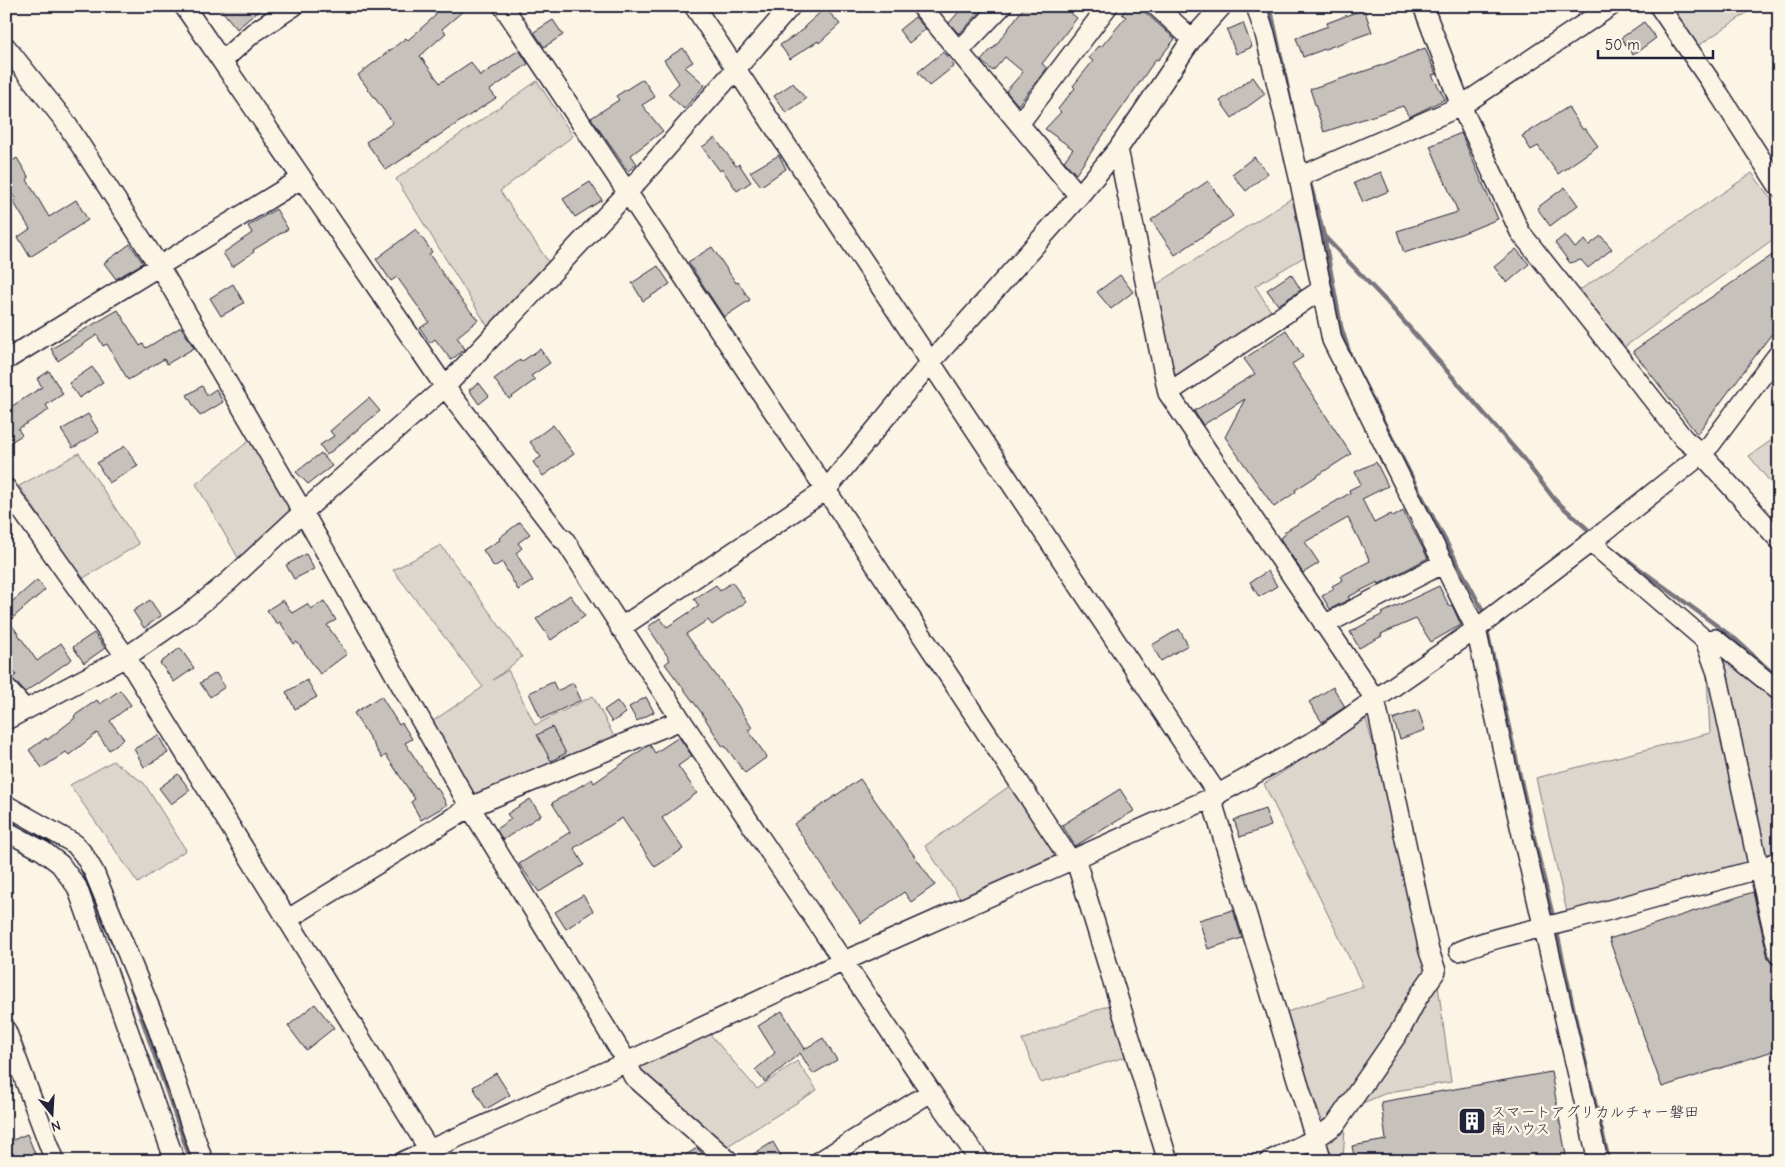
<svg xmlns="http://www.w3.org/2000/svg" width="1785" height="1167" font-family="'Comic Neue','Klee One',sans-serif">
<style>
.green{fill:#dcd6cc;stroke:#7f7c84}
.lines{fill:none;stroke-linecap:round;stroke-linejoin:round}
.stream{stroke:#78757e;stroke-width:4.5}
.building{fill:#c6c1bb;stroke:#22223b}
.minor-casing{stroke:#22223b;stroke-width:22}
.minor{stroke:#fcf5e5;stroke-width:19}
.labels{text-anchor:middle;stroke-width:5;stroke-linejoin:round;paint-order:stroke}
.poi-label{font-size:15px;fill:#22223b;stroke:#fcf5e5;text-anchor:start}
</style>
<rect width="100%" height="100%" fill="#fcf5e5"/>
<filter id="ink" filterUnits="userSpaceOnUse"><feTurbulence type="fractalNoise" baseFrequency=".02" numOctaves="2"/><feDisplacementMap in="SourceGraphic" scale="10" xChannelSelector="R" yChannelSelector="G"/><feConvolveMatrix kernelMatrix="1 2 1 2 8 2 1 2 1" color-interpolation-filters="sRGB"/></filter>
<g filter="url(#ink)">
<path class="green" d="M1666,6H1757L1695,48Z
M537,81L573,136L500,191L554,270L493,335L396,179Z
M1752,173L1779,210V235L1616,353L1571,296Z
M1292,198L1304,257L1255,286L1272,313L1173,377L1154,286Z
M1779,435V493L1749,456Z
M250,440L303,512L240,561L196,484Z
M79,453L139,544L82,579L19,486Z
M441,545L522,657L493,680L508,670L535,725L593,696L619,746L470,807L424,727L483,687L393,570Z
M1705,640L1779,697V861L1569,921L1536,778L1710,733Z
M1366,719L1436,971L1451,1082L1389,1092L1346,1110L1343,1161H1322L1326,1129L1278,1015L1363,986L1264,784Z
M113,761L144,783L186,850L138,883L70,785Z
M1018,780L1071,861L966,907L925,846Z
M1119,1001L1128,1056L1041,1083L1022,1040Z
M703,1026L757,1089L797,1061L817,1090L718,1152L628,1064Z"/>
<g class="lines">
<path class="stream" d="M1270,6L1293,113
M1309,179L1324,236L1341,327L1351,358L1420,493L1483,611L1484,616
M1325,237L1387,302L1522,457L1555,500L1594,535
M1614,550L1735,639L1770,671L1769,673L1771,675
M1486,626L1533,834L1554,921
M6,816L17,822
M80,865L112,941
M1556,928L1579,1035L1609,1161
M131,987L191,1161"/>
</g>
<path class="building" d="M218,6H264L237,29Z
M429,6H469L442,29L446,33L420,56L440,83L471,62L480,76L519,50L528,64L490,90L496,98L386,170L366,142L393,123L358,75L406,38L408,40L436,15Z
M964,6H986L959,34L949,23Z
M1025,6H1062L1077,18L1042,64L1047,68L1018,105L1006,91L1023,72L1005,57L993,71L981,61L992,48L993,49Z
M1128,6H1138L1175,39L1158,60L1156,59L1076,174L1064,161L1073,149L1045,129L1061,112L1058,109L1075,88L1073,86L1093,61L1089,58L1099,46L1101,47L1126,17L1122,14Z
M825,8L840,24L819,43L818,41L790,59L780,45L806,28L804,27Z
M1364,9L1372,32L1303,57L1296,38L1328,26L1327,23Z
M915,17L926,29L909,43L899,30Z
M553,20L563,35L544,47L534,32Z
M1644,22L1656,38L1633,55L1621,38Z
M1243,23L1252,47L1236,54L1227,30Z
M683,48L693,62L685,67L705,85L684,109L668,94L679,83L664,60Z
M1425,48L1436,74L1432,75L1445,99L1409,117L1403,106L1324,132L1310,89L1380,66Z
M943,52L954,66L929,86L918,72Z
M1253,77L1265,94L1232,118L1220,101Z
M643,79L655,97L642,105L663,131L631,155L637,164L628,171L591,118L619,100L616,96Z
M793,83L806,99L786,113L774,96Z
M1568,107L1583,130L1585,128L1598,146L1558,174L1538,146L1531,150L1522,136Z
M1461,133L1498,219L1461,234L1404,253L1397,231L1458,212L1430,146Z
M715,138L736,166L739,164L751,182L737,191L722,169L720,171L702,147Z
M779,155L786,169L761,186L750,172Z
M1254,157L1268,173L1246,191L1232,174Z
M17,158L29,178L27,180L49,217L76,200L88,220L30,257L18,237L30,229L13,201L16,200L6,184V165Z
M1381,172L1389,191L1363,202L1354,183Z
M1208,181L1233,216L1175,255L1151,220Z
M590,182L602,200L575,217L563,199Z
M1565,187L1578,205L1550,226L1537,208Z
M276,209L288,229L253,250L254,252L232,267L223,253L252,233L248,226Z
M416,229L432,252L429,254L461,300L478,320L457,337L465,349L451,360L435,339L430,343L420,328L429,322L397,277L391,281L376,259Z
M1565,235L1575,248L1585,240L1589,245L1601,236L1612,249L1588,268L1581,260L1570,263L1555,243Z
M130,244L143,263L116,279L104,263Z
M712,247L736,283L738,282L750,300L724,317L688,262Z
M1516,249L1529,264L1507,283L1494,267Z
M1774,254L1779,261V324L1697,434L1633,351Z
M658,266L670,284L643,301L632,283Z
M1291,274L1301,290L1278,305L1267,290Z
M1120,275L1133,292L1111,309L1097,292Z
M233,284L244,303L221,316L210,298Z
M118,310L140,346L143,344L146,348L181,327L194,348L167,364L164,359L128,380L107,344L103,346L97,335L58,361L51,349Z
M1286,330L1303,357L1292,364L1351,454L1295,490L1296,492L1274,507L1225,437L1245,399L1203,425L1194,411L1255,374L1244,359Z
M540,349L550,363L531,376L535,380L509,399L494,379L520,360L521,362Z
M92,367L103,382L79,398L69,383Z
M49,371L63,394L46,405L49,410L18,429L22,435L6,445V410L42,387L37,379Z
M479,383L489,396L479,404L469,390Z
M202,386L207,395L216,389L223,402L200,416L187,395Z
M369,398L380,411L327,455L320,445L334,436L330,431Z
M88,414L99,432L73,448L61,430Z
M553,425L574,454L543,476L533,462L541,457L530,442Z
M125,446L138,466L109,483L97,463Z
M321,453L332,466L308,484L296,472Z
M1376,462L1388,486L1362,499L1374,523L1391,514L1393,517L1403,511L1428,558L1379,584L1378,582L1348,597L1350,599L1330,609L1322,596L1334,589L1332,586L1343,580L1341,576L1370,561L1348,518L1305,542L1319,563L1303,573L1280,538L1286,534L1284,532L1350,493L1349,490L1361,484L1355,472Z
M520,522L530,534L518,543L522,548L516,553L533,581L518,590L502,562L494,567L483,550L500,540L499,538Z
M306,554L314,569L294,579L286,565Z
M1268,571L1277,586L1259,597L1250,582Z
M37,580L45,590L9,621L37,661L61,643L72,659L25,692L12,678L16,675L6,660V607Z
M732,582L746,602L712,625L708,620L686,634L737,704L752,728L748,730L767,757L745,773L725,746L723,747L701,712L665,664L670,660L648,627L660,618L667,627L699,606L694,599L716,585L720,591Z
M1439,586L1449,606L1452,605L1461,625L1431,642L1416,619L1381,634L1382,636L1359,648L1350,632L1383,614L1382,613Z
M570,595L585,616L551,640L536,619Z
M150,600L161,616L144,628L133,611Z
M283,600L292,613L307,604L311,609L324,601L336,620L327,625L347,654L320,674L297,642L294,644L280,622L277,624L267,610Z
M1179,629L1188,645L1161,661L1152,645Z
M94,633L105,648L84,663L73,647Z
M180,648L194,668L174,682L160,663Z
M216,673L225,687L210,697L200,683Z
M307,680L317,697L295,709L286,692Z
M553,682L557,691L573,683L581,700L541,719L529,693Z
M1333,687L1345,707L1322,722L1309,702Z
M120,690L131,705L110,721L124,739L109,750L97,733L69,755L66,752L42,768L29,750L46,738L47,740L75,718L74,716L97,700L100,704Z
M381,696L399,725L402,723L412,739L405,743L435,788L437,787L447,805L421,820L411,802L415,799L386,755L382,758L354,713Z
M646,697L654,712L637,721L629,707Z
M617,701L626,713L612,722L604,710Z
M1418,710L1425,730L1400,739L1393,719Z
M552,727L566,753L551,761L537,735Z
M158,735L168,753L144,767L134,749Z
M679,737L692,756L678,766L697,793L662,818L683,849L655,867L622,818L574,848L584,865L539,892L519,864L570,832L552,803L592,779L594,783L646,747L650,745L655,753Z
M178,774L190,790L171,804L159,788Z
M860,779L935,885L911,902L904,892L861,923L794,824Z
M1120,789L1134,811L1075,846L1062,825Z
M530,799L541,815L503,840L496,829L511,819L507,814Z
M1265,809L1271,826L1240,837L1234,820Z
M1753,892L1768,958L1771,963L1779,966V1049L1662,1087L1609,939Z
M583,895L593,911L566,929L555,912Z
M1233,910L1242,938L1208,949L1199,920Z
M315,1004L334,1028L306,1050L288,1026Z
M782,1011L805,1049L803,1050L823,1038L837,1060L813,1074L800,1053L765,1082L755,1070L775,1053L758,1026Z
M1551,1072L1567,1161H1355L1352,1146L1386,1140L1381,1102Z
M496,1073L510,1095L486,1109L473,1087Z
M27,1134L36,1156L24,1161H9L6,1153V1143Z
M773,1142L784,1161H742Z
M697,1148L710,1161H676Z"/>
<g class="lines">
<defs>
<path id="minor" d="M184,6L445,387L562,539H564L681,720L931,1092L980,1161
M503,6L826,490L1071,861
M694,6L1218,795
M921,6L1079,196
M1156,6L1192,39
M1256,6L1265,34L1299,177L1332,340L1476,629L1511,787L1598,1161
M1423,6L1461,106L1520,232L1684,439L1701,453L1779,540
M1659,6L1719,94L1779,187
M6,47L64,120L159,266L303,512L470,807L627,1062L633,1076L729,1161
M959,51L1002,6
M222,61L253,33L294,6
M1019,124L1108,6
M1118,149L1168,393L1375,699L1429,951L1436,971L1418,997L1401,1029L1335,1125L1315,1139L1269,1161
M1299,177L1461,106L1611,6
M6,360L301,179
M1168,393L1322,289
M6,488L126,657L436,1161
M1591,542L1705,640L1717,673L1759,869L1779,955
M1324,625L1444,563
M620,628L826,490L930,363L1079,196L1118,149L1192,39L1222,6
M1705,640L1715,639L1779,691
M6,688L25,709
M6,720L126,657L187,615L229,581L303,512L445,387L628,192L791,6
M1211,798L1322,1161
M6,805L75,844L84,855L94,872L156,1023L203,1161
M6,831L43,851L60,864L77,887L175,1161
M1075,858L1168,1161
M288,919L470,807L681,720
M1459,951C1495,937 1532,930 1569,921L1759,869L1779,861
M6,1030L55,1161
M404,1161L627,1062L844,961L1211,798L1321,737L1476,629L1604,532L1692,462L1711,444L1779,353
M820,1161L931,1092"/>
</defs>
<use href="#minor" class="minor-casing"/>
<use href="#minor" class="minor"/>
</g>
</g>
<defs>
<symbol id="building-square" viewBox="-11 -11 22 22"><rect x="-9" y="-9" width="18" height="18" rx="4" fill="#22223b" stroke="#fcf5e5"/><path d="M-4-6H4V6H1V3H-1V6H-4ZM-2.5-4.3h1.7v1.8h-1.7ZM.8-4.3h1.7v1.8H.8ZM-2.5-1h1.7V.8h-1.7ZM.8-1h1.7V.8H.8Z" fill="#fff"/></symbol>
</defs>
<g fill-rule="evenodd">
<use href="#building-square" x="1456" y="1105" width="32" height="32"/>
</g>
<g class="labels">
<g class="poi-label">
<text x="1491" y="1117">スマートアグリカルチャー磐田<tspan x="1491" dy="17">南ハウス</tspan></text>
</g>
</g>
<rect width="1785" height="1167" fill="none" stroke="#fcf5e5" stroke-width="25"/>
<rect x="12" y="12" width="1760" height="1142" fill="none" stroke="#22223b" stroke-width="2" filter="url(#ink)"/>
<g transform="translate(52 1114) rotate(162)" stroke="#fcf5e5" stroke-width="4" paint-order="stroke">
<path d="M0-4L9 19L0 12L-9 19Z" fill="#22223b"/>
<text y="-8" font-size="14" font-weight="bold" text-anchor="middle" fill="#22223b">N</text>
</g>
<path d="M1598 50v8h115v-8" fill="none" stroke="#22223b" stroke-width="2.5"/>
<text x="1605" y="50" font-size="15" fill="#22223b" stroke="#fcf5e5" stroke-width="4" paint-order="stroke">50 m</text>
</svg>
